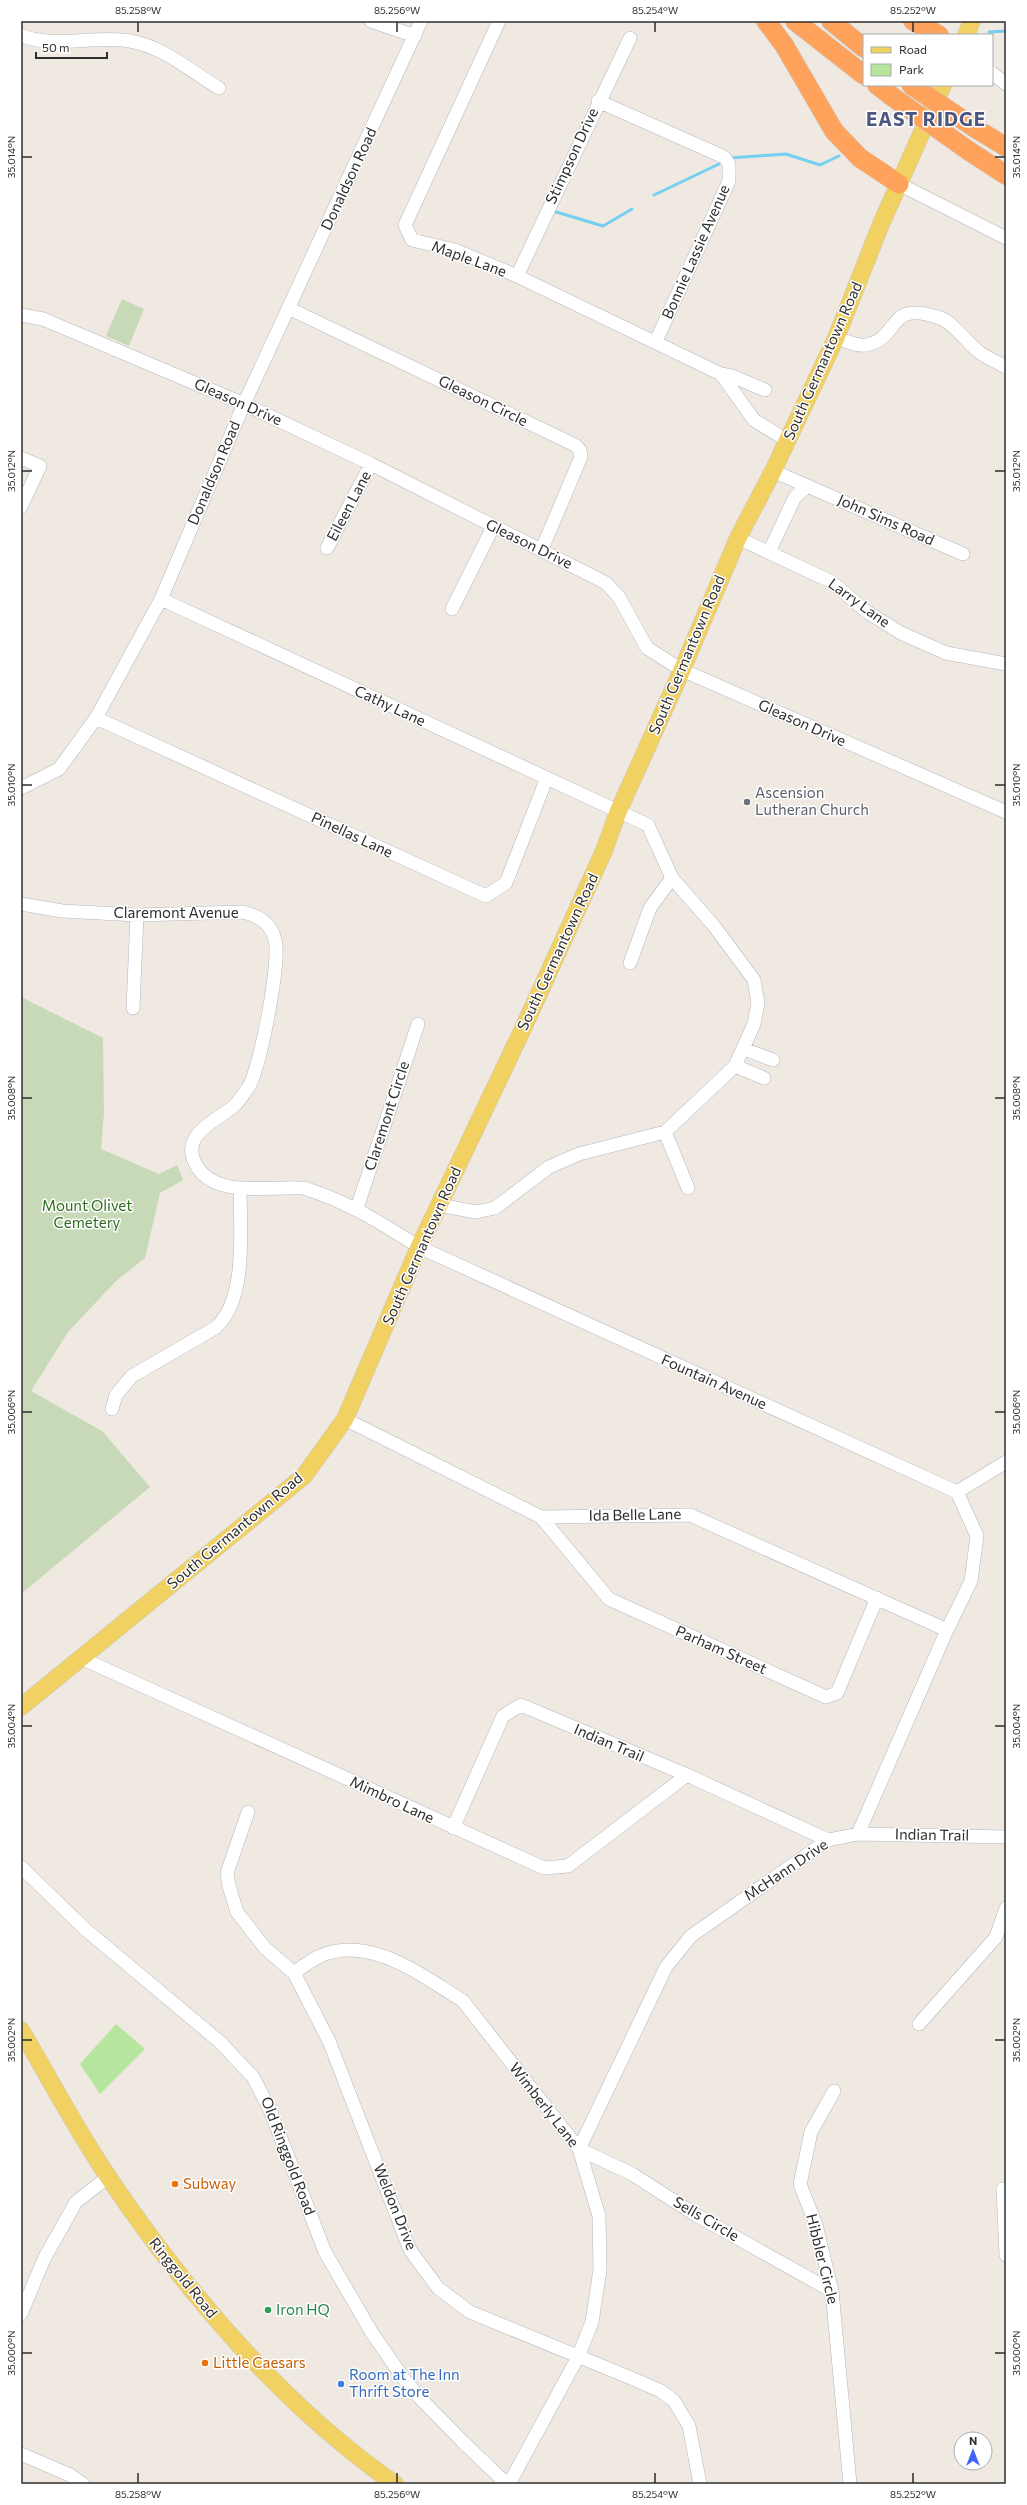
<svg xmlns="http://www.w3.org/2000/svg" width="1027" height="2505" font-family="Commissioner,sans-serif">
<style>
.green{fill:#b6e59e}
.cemetery{fill:#c8d9b8}
.lines{fill:none;stroke-linecap:round;stroke-linejoin:round}
.stream{stroke:#75cff0;stroke-width:3}
.minor-casing{stroke:#b4b7c1;stroke-width:14}
.major-casing{stroke:#c9c9c9;stroke-width:18}
.highway-casing{stroke:#c9c9c9;stroke-width:20}
.minor{stroke:#fff;stroke-width:13}
.major{stroke:#f2d163;stroke-width:17}
.highway{stroke:#ffa35c;stroke-width:19}
.highway-bridge-casing{stroke:#c9c9c9;stroke-width:20;stroke-linecap:butt}
.highway-bridge{stroke:#ffa35c;stroke-width:19}
.ticks{fill:none;stroke:#2e2e2e;stroke-width:1.5}
.worship-dot{fill:#6b7280;stroke:#fff;stroke-width:1.5}
.food-dot{fill:#e8710a;stroke:#fff;stroke-width:1.5}
.leisure-dot{fill:#2e9e5b;stroke:#fff;stroke-width:1.5}
.shop-dot{fill:#3f7fe0;stroke:#fff;stroke-width:1.5}
.labels{text-anchor:middle;stroke-width:3;stroke-linejoin:round;paint-order:stroke}
.street-label{font-size:15px;fill:#2e2e2e;stroke:#fff}
.worship-label{font-size:15px;fill:#5b616d;stroke:#fff;text-anchor:start}
.park-label{font-size:15px;fill:#2c6e1b;stroke:#fff}
.food-label{font-size:15px;fill:#c56008;stroke:#fff;text-anchor:start}
.leisure-label{font-size:15px;fill:#27864d;stroke:#fff;text-anchor:start}
.shop-label{font-size:15px;fill:#366cbe;stroke:#fff;text-anchor:start}
.district-label{font-size:19px;font-weight:bold;letter-spacing:1px;fill:#4d5680;stroke:#fff}
.neatline{fill:none;stroke:#2e2e2e;stroke-width:1.5}
.ticks-label{font-size:10px;text-anchor:middle;fill:#2e2e2e}
</style>
<rect width="100%" height="100%" fill="#efe9e1"/>
<path class="green" d="M116,2024L145,2049L100,2094L80,2064Z"/>
<path class="cemetery" d="M122,299L144,309L129,346L106,336Z
M21,997L103,1038L104,1113L101,1149L159,1174L177,1165L183,1180L160,1193L145,1258L116,1281L68,1332L31,1391L102,1431L150,1487L21,1594Z"/>
<g class="lines">
<path class="stream" d="M989,32L1006,31
M730,158L786,154L820,165L839,156
M654,195L719,164
M553,211L603,226L632,209"/>
<defs>
<path id="minor" d="M371,21L415,36
M499,21L405,225L412,240L455,250L517,276L721,374L754,420L788,441
M21,35C51,49 97,35 130,41C164,47 190,71 219,88
M992,73L1006,84
M598,101L724,157L729,164V181L656,341
M899,184L1006,238
M517,276L630,38
M288,308L575,445L580,450L581,457L542,549
M21,315L43,319L244,404L371,464L606,583L619,597L647,648L682,670L1006,812
M836,338C844,340 858,347 866,345C902,338 885,299 940,318C953,322 968,344 979,352C987,358 997,362 1006,367
M721,374L732,376L765,390
M21,458L40,466L21,507
M773,471L963,554
M738,538L832,582L867,612L901,633L946,653L1006,664
M327,548L371,464
M769,552L795,497L808,486
M161,599L648,825L672,878L714,926L754,980L758,1003L754,1024L735,1066L665,1132L579,1154L549,1167L495,1208L476,1212L439,1205
M452,609L493,527
M96,718L486,896L506,883L546,780
M21,788L59,769L96,718L161,599L244,404L421,21
M21,904L62,911L137,915L243,912C259,916 271,923 275,940C281,960 260,1070 248,1088C244,1093 240,1100 235,1105C219,1120 180,1133 195,1163C210,1195 257,1188 286,1188C292,1188 301,1187 307,1189C350,1203 381,1223 419,1247L957,1492L1006,1462
M630,963L650,908L672,878
M133,1008L137,915
M744,1049L773,1060
M735,1066L764,1078
M665,1132L688,1188
M357,1208L418,1024
M112,1409L116,1395L132,1376L215,1328C248,1300 240,1227 240,1188
M345,1419L541,1517L690,1515L947,1630
M541,1517L609,1599L826,1697L837,1693L877,1598
M81,1658L544,1868L568,1866L687,1775
M248,1812L227,1873L229,1886L237,1912L265,1948L294,1973L329,2041L410,2250L438,2288L470,2312L631,2378L661,2391L674,2401L689,2426L700,2484
M453,1828L503,1716L521,1705L687,1775L828,1840
M858,1834L1006,1837
M21,1867L85,1929L220,2042L253,2077L270,2110L325,2252L372,2333L404,2379L419,2397L463,2442L507,2484
M294,1973C302,1967 311,1960 320,1956C369,1934 423,1976 463,2001L579,2149L599,2216L600,2270L592,2322L578,2357L509,2484
M919,2024L996,1937L1006,1908
M834,2091L811,2132L800,2184L816,2225L832,2291L850,2484
M1003,2189L1006,2255
M832,2291L696,2215L632,2174L579,2149L666,1967L691,1936L828,1840L858,1834L947,1630L971,1581L977,1536L957,1492
M21,2314L44,2259L76,2202L108,2177
M21,2454L70,2475L83,2484"/>
<path id="major" d="M966,35L972,21
M21,1707L304,1476L345,1419L419,1247L520,1035L604,851L618,812L682,670L738,538L773,471L836,338L881,224L943,85
M21,2030C50,2079 77,2131 109,2178C185,2291 283,2406 395,2484"/>
<path id="highway" d="M766,21L784,45L834,131L860,158L899,184
M795,21L864,75
M831,21L864,48
M913,21L939,35
M877,85L890,95
M978,130L1006,147
M969,151L1006,175"/>
</defs>
<use href="#minor" class="minor-casing"/>
<use href="#major" class="major-casing"/>
<use href="#highway" class="highway-casing"/>
<use href="#minor" class="minor"/>
<use href="#major" class="major"/>
<use href="#highway" class="highway"/>
<defs>
<path id="highway-bridge" d="M911,85L978,130
M890,95L969,151"/>
</defs>
<use href="#highway-bridge" class="highway-bridge-casing"/>
<use href="#highway-bridge" class="highway-bridge"/>
</g>
<path class="ticks" d="M138,22V32M397,22V32M655,22V32M913,22V32M22,157H32M995,157H1005M22,471H32M995,471H1005M22,785H32M995,785H1005M22,1098H32M995,1098H1005M22,1412H32M995,1412H1005M22,1726H32M995,1726H1005M22,2040H32M995,2040H1005M22,2353H32M995,2353H1005M138,2473V2483M397,2473V2483M655,2473V2483M913,2473V2483"/>
<circle class="worship-dot" cx="747" cy="802" r="4"/>
<g class="food-dot">
<circle cx="175" cy="2184" r="4"/>
<circle cx="205" cy="2363" r="4"/>
</g>
<circle class="leisure-dot" cx="268" cy="2310" r="4"/>
<circle class="shop-dot" cx="341" cy="2384" r="4"/>
<g class="labels">
<g class="street-label">
<text transform="translate(572 156) rotate(-65)" y="5">Stimpson Drive</text>
<text transform="translate(349 179) rotate(-65)" y="5">Donaldson Road</text>
<text transform="translate(696 252) rotate(-66)" y="5">Bonnie Lassie Avenue</text>
<text transform="translate(469 259) rotate(20)" y="5">Maple Lane</text>
<text transform="translate(823 361) rotate(-66)" y="5">South Germantown Road</text>
<text transform="translate(483 401) rotate(26)" y="5">Gleason Circle</text>
<text transform="translate(238 402) rotate(24)" y="5">Gleason Drive</text>
<text transform="translate(214 473) rotate(-67)" y="5">Donaldson Road</text>
<text transform="translate(349 506) rotate(-62)" y="5">Eileen Lane</text>
<text transform="translate(886 520) rotate(24)" y="5">John Sims Road</text>
<text transform="translate(529 544) rotate(26)" y="5">Gleason Drive</text>
<text transform="translate(859 603) rotate(36)" y="5">Larry Lane</text>
<text transform="translate(687 655) rotate(-67)" y="5">South Germantown Road</text>
<text transform="translate(390 706) rotate(25)" y="5">Cathy Lane</text>
<text transform="translate(802 723) rotate(24)" y="5">Gleason Drive</text>
<text transform="translate(352 835) rotate(25)" y="5">Pinellas Lane</text>
<text x="176" y="918">Claremont Avenue</text>
<text transform="translate(558 952) rotate(-65)" y="5">South Germantown Road</text>
<text transform="translate(387 1116) rotate(-72)" y="5">Claremont Circle</text>
<text transform="translate(422 1246) rotate(-66)" y="5">South Germantown Road</text>
<text transform="translate(714 1382) rotate(24)" y="5">Fountain Avenue</text>
<text transform="translate(635 1515) rotate(-1)" y="5">Ida Belle Lane</text>
<text transform="translate(235 1531) rotate(-40)" y="5">South Germantown Road</text>
<text transform="translate(721 1650) rotate(24)" y="5">Parham Street</text>
<text transform="translate(609 1743) rotate(23)" y="5">Indian Trail</text>
<text transform="translate(392 1800) rotate(25)" y="5">Mimbro Lane</text>
<text transform="translate(932 1835) rotate(1)" y="5">Indian Trail</text>
<text transform="translate(786 1870) rotate(-34)" y="5">McHann Drive</text>
<text transform="translate(544 2105) rotate(52)" y="5">Wimberly Lane</text>
<text transform="translate(288 2156) rotate(69)" y="5">Old Ringgold Road</text>
<text transform="translate(395 2207) rotate(68)" y="5">Weldon Drive</text>
<text transform="translate(706 2219) rotate(30)" y="5">Sells Circle</text>
<text transform="translate(822 2259) rotate(76)" y="5">Hibbler Circle</text>
<text transform="translate(183 2278) rotate(51)" y="5">Ringgold Road</text>
</g>
<g class="worship-label">
<text x="755" y="798">Ascension<tspan x="755" dy="17">Lutheran Church</tspan></text>
</g>
<g class="park-label">
<text x="87" y="1211">Mount Olivet<tspan x="87" dy="17">Cemetery</tspan></text>
</g>
<g class="food-label">
<text x="183" y="2189">Subway</text>
<text x="213" y="2368">Little Caesars</text>
</g>
<g class="leisure-label">
<text x="276" y="2315">Iron HQ</text>
</g>
<g class="shop-label">
<text x="349" y="2380">Room at The Inn<tspan x="349" dy="17">Thrift Store</tspan></text>
</g>
<g class="district-label">
<text x="926" y="126">EAST RIDGE</text>
</g>
</g>
<rect width="1027" height="2505" fill="none" stroke="#ffffff" stroke-width="44"/>
<rect x="863" y="34" width="130" height="52" fill="#ffffff" stroke="#ababab"/>
<rect x="871" y="47" width="20" height="6" fill="#f2d163" stroke="#ababab"/>
<text x="899" y="54" font-size="12" fill="#2e2e2e">Road</text>
<rect x="871" y="64" width="20" height="12" fill="#b6e59e" stroke="#ababab"/>
<text x="899" y="74" font-size="12" fill="#2e2e2e">Park</text>
<g transform="translate(973 2451)"><circle r="19" fill="#ffffff" stroke="#ababab"/>
<path d="M0-3L7 15L0 10L-7 15Z" fill="#4264fb"/>
<text y="-6" font-size="11" font-weight="bold" text-anchor="middle" fill="#2e2e2e">N</text>
</g>
<path d="M36 52v6h71v-6" fill="none" stroke="#2e2e2e" stroke-width="2"/>
<text x="42" y="52" font-size="12" fill="#2e2e2e" stroke="#ffffff" stroke-width="3" paint-order="stroke">50 m</text>
<rect x="22" y="22" width="983" height="2461" class="neatline"/>
<g class="ticks-label">
<text x="138" y="14">85.258°W</text>
<text x="397" y="14">85.256°W</text>
<text x="655" y="14">85.254°W</text>
<text x="913" y="14">85.252°W</text>
<text transform="translate(11 157) rotate(-90)" y="4">35.014°N</text>
<text transform="translate(1016 157) rotate(-90)" y="4">35.014°N</text>
<text transform="translate(11 471) rotate(-90)" y="4">35.012°N</text>
<text transform="translate(1016 471) rotate(-90)" y="4">35.012°N</text>
<text transform="translate(11 785) rotate(-90)" y="4">35.010°N</text>
<text transform="translate(1016 785) rotate(-90)" y="4">35.010°N</text>
<text transform="translate(11 1098) rotate(-90)" y="4">35.008°N</text>
<text transform="translate(1016 1098) rotate(-90)" y="4">35.008°N</text>
<text transform="translate(11 1412) rotate(-90)" y="4">35.006°N</text>
<text transform="translate(1016 1412) rotate(-90)" y="4">35.006°N</text>
<text transform="translate(11 1726) rotate(-90)" y="4">35.004°N</text>
<text transform="translate(1016 1726) rotate(-90)" y="4">35.004°N</text>
<text transform="translate(11 2040) rotate(-90)" y="4">35.002°N</text>
<text transform="translate(1016 2040) rotate(-90)" y="4">35.002°N</text>
<text transform="translate(11 2353) rotate(-90)" y="4">35.000°N</text>
<text transform="translate(1016 2353) rotate(-90)" y="4">35.000°N</text>
<text x="138" y="2498">85.258°W</text>
<text x="397" y="2498">85.256°W</text>
<text x="655" y="2498">85.254°W</text>
<text x="913" y="2498">85.252°W</text>
</g>
</svg>
